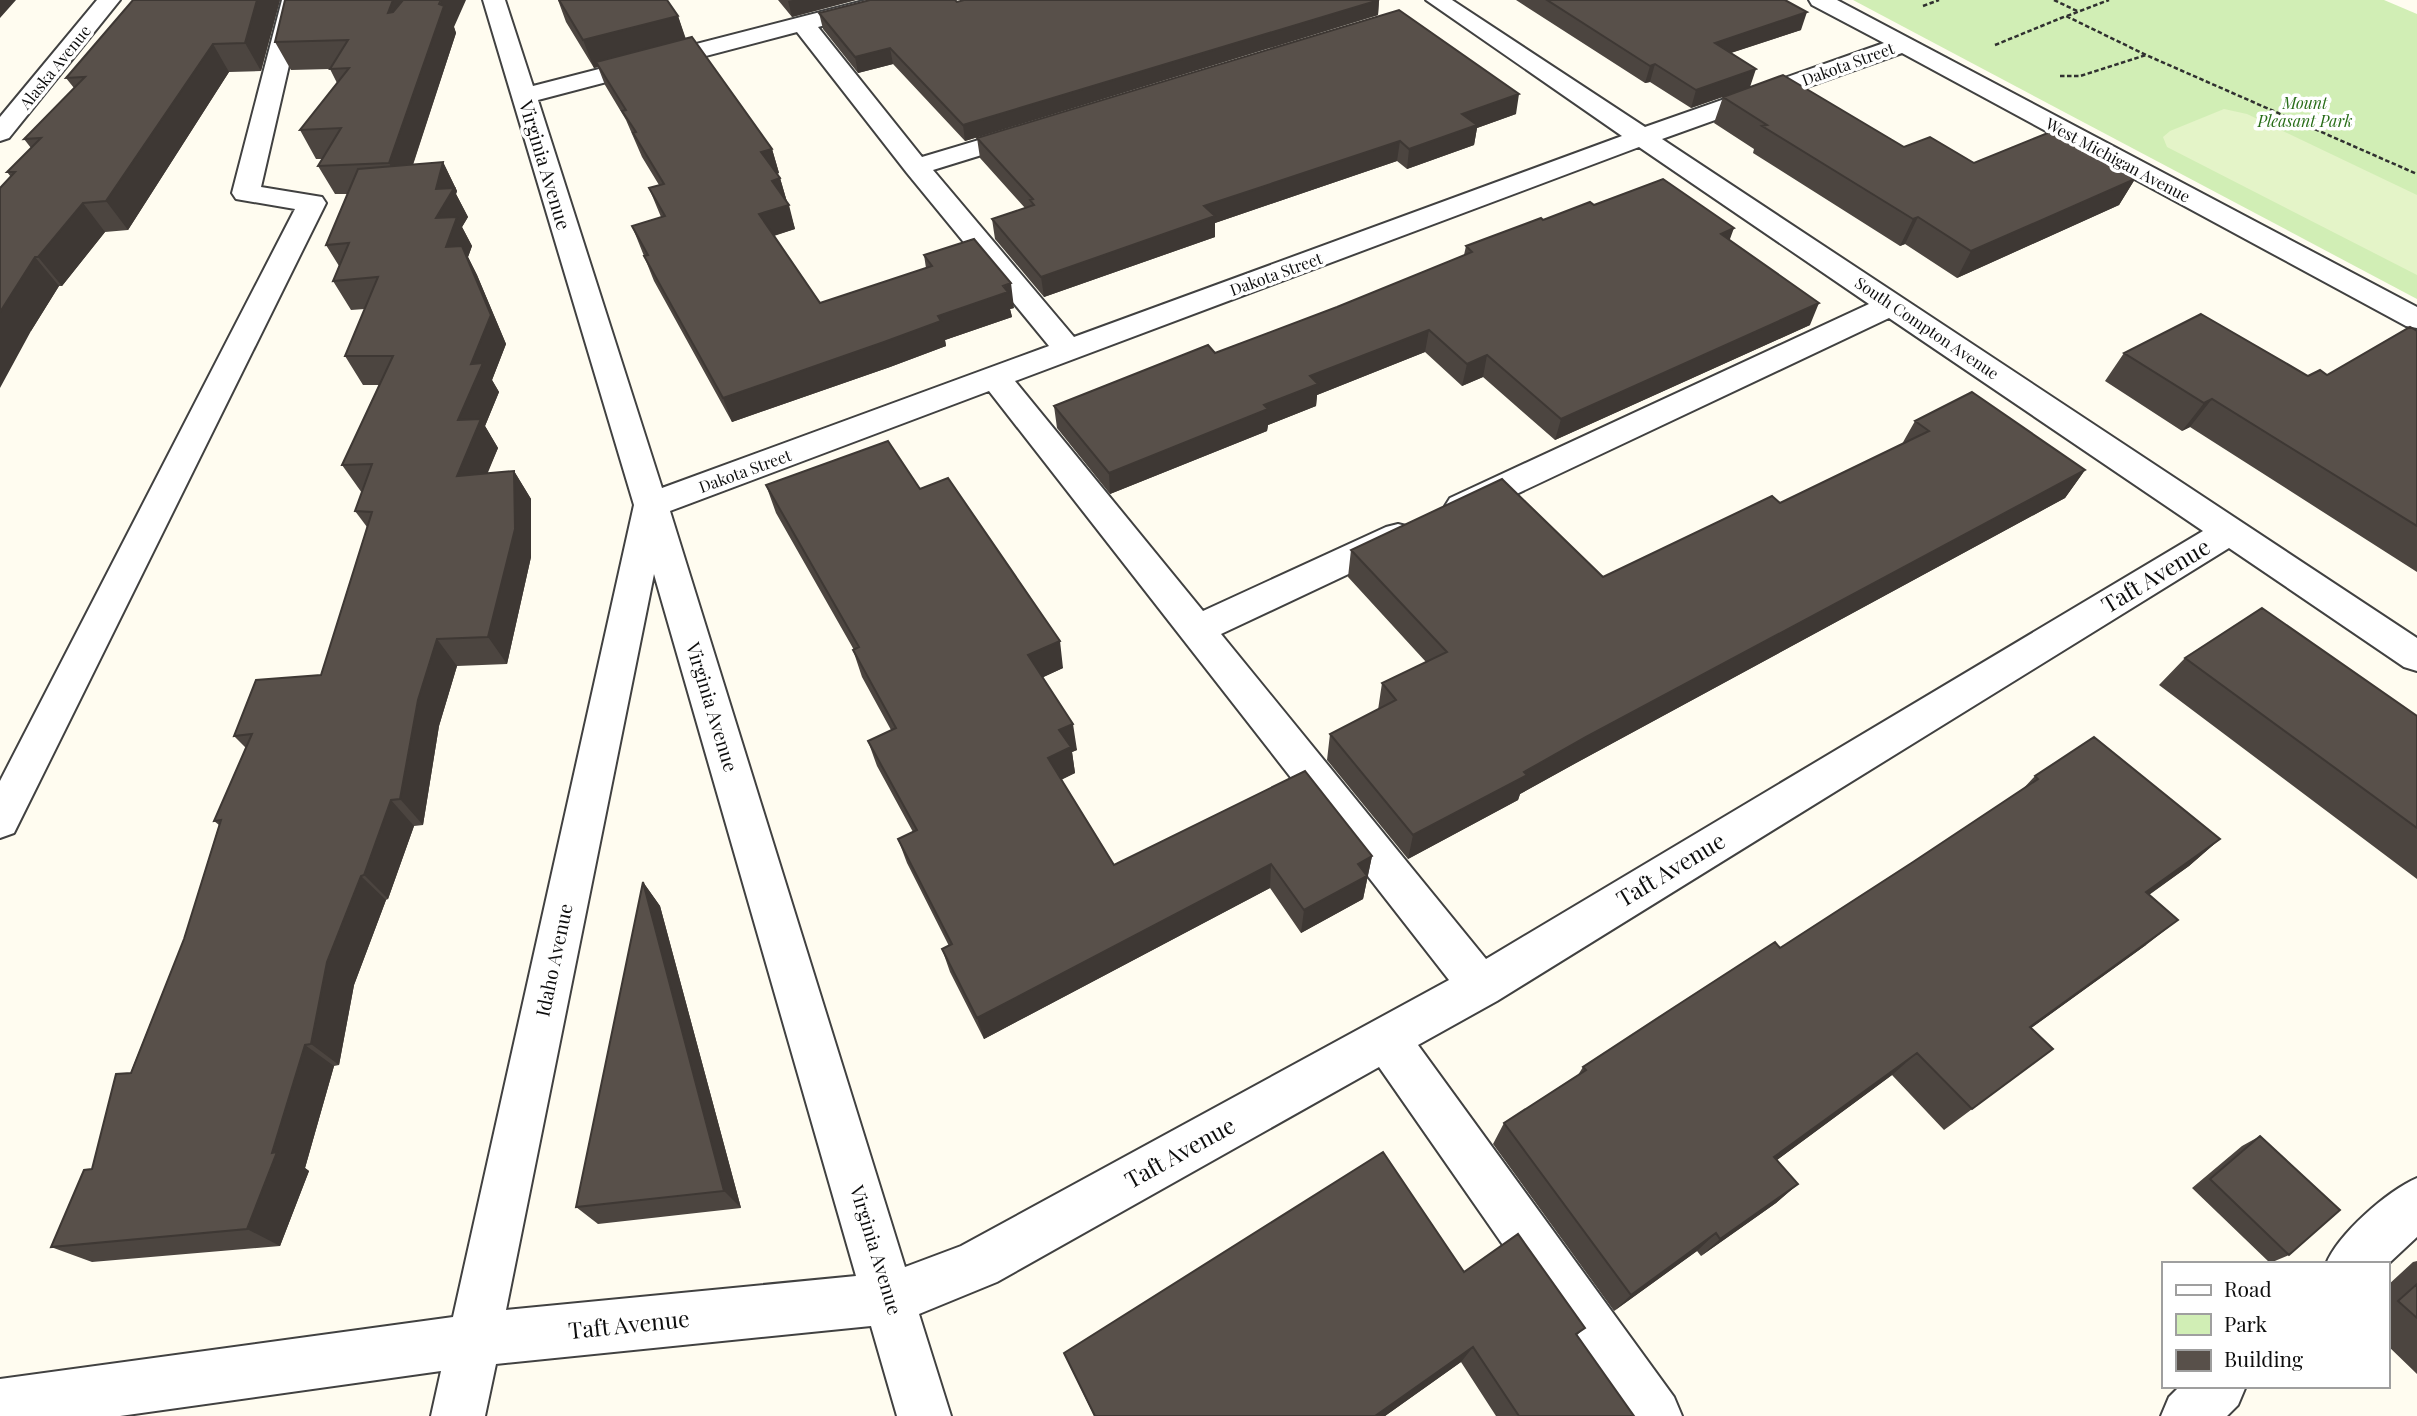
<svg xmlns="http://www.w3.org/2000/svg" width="2417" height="1416" font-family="'Playfair Display',serif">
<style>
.green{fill:#d1eeb5}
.pitch{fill:#e4f4c8}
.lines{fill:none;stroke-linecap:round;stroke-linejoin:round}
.minor-casing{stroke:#414141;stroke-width:4}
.path{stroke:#303030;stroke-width:2.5;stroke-dasharray:4.5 2.5;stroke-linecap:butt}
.minor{fill:#fff;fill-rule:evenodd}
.wall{fill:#4c4540}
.shaded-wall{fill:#3e3834}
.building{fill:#58504a;stroke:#3e3834;stroke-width:2}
.labels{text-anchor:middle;stroke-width:7;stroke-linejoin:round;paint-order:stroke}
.far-street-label{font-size:16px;fill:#0e0e0e;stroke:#fff}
.far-park-label{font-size:16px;font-style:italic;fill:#286d18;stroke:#fff}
.street-label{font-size:19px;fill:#0e0e0e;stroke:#fff}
.near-street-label{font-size:23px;fill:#0e0e0e;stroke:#fff}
</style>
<rect width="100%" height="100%" fill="#fffcf0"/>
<path class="green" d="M1853,0H2384L2417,14V299Z"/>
<path class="pitch" d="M2224,109L2247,114L2417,195V275L2167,147L2163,137L2170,131Z"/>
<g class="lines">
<defs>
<path id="minor" d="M97,0H120L9,138L0,141V117Z
M282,0H304L261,187L322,197L326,203L14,833L0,838V781L295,209L236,199L232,193Z
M483,0H505L533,86L867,0H905L902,5L818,27L922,157L1019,128L1028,125L1037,128L1041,133L1037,138L933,170L1074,337L1622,136L1426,0H1452L1645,127L1884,43L1812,5L1809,0H1837L2417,307V328L2406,326L1902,53L1662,139L2417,638V671L2404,667L2229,548L1497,1001L1418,1045L1674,1397L1682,1416H1622L1379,1067L997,1282L919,1314L951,1416H897L871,1326L496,1364L485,1416H431L441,1371L120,1416H0V1379L453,1317L634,505ZM797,32L907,173L1049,346L662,488L538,100ZM1639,147L1869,304L1450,498L1445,506L1450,514L1462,518L1474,514L1889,318L2203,531L1486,959L1221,634L1410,545L1415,536L1410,527L1398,524L1386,527L1203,611L1015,381ZM989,391L1449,980L961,1246L905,1267L670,511ZM654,574L856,1276L506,1310Z
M2417,1178V1237L2387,1265L2326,1264C2338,1234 2387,1191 2417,1178Z
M2180,1386H2246L2238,1405L2227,1416H2161L2169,1397Z"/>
</defs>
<use href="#minor" class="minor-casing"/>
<path class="path" d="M2054,0L2077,11
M1923,6L1939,0
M2067,16L2109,0
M1995,45L2066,16L2146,55L2417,174
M2060,76H2080L2146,55"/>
<use href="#minor" class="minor"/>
</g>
<path class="wall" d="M280,0L261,71L229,72L128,230L105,232L62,286H59L31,331L11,177L7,172L31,148L24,139L74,88L66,78Z
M558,0H667L678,16L686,39L772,149L779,173L777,174L780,178L795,229L774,236L820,303L926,268L924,255L1014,308L1010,309L1012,317L945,340L946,346L890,367L732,422L654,281L632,226L661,217L649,188L659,185L642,157L626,120L605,85L598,67L594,68L566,22Z
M778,0H856L792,17Z
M1379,0L1378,15L965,141L893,64L858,73L823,29L819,13L957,2Z
M1516,0H1785L1801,30L1731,53L1751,87L1904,147L1974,163L2135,179L2119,205L1957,278L1905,244L1900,246L1753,153L1754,149L1714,123L1723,97L1691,108L1650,82L1645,83Z
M454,27L456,33L413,165L443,162L457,191L456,194L468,217L462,227L472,246L468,257L477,275L506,344L492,380L499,392L485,426L498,448L487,473L514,471L531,499V557L507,664L457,666L439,726L423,825L414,826L388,899L386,900L354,985L339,1065L334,1066L305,1168L309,1171L280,1246L92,1262L51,1247L92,1169L184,939L219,825L214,821L246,748L234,736L321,675L367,527L355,511L362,493L342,465L379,385H363L345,356L365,309L351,310L333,281L339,266L326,245L348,194H335L318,166L322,159H316L300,130L337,83L330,69L291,70L275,42Z
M1516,114L1477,128L1474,145L1407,169L1397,161L1215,223V237L1044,297L995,239L992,219L1025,208L980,158L977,138Z
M1594,205L1730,240L1810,325L1555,440L1483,377L1462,386L1425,352L1317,395L1316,406L1268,425L1267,431L1110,494L1057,428L1054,406L1215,353L1337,307L1464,255L1466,246L1543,220Z
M2417,331V572L2190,427L2182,431L2105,381L2124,353L2308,376L2327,375Z
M1915,421L2085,470L2065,498L1576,763L1520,794L1518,800L1408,859L1327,760L1330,734L1378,710L1382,683L1426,662L1348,577L1351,550L1603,577L1780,503L1902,444Z
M766,485L920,489L1063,668L1043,677L1077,750L1072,752L1075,773L1061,780L1114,865L1372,856L1363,899L1301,933L1270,888L984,1039L950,972L942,949L949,946L907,863L898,839L913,832L877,766L868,741L891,730L862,677L853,650H854L776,513Z
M2185,658L2417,716V879L2159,685Z
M2035,776L2220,839L2189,866L2149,895L2146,945L2031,1028L2053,1049L1944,1130L1892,1075L1777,1160L1798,1184L1776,1203L1701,1256L1697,1251L1614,1311L1493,1144L1504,1123L1578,1075L1583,1067L1780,948L1913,862L2022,790Z
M643,882L660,906L741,1208L598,1224L576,1207Z
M2260,1136L2289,1255L2270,1263L2192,1188L2242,1146Z
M2417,1261V1374L2387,1345V1286L2413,1262Z
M1464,1272L1585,1328L1577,1335L1634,1416H1496L1461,1362L1385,1416H1094L1064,1353Z"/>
<path class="shaded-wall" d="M0,0H16L0,18Z
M257,0H280L261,71L245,43Z
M393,0H405L402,40L388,13Z
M441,0H466L454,27L456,33L404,191L389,163Z
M793,0H856L792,17L788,1Z
M1379,0L1378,15L965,141L963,125Z
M1807,12L1801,30L1709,60L1715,43Z
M678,16L687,44L596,62L598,67L594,68L583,40Z
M213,44L229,72L128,230L106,201Z
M890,48L893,64L858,73L855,57Z
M1655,64L1650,82L1645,83L1650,66Z
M1756,69L1750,87L1691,108L1696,90Z
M1519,94L1516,114L1477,128L1474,145L1407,169L1409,149L1462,114Z
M1400,141L1397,161L1215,223V237L1044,297L1041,277L1204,206Z
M772,149L779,173L768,176L761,152Z
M443,162L457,191L456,194L468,217L462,227L472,246L468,257L477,275L506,344L492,380L499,392L485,426L498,448L475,504L457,476L458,420L471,364L446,247L436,218V189Z
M780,178L787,202L772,181Z
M2135,179L2119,205L1957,278L1971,251Z
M83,203L105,232L62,286L38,257Z
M789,205L795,229L766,238L759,214Z
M1918,217L1905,244L1900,246L1913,219Z
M1734,228L1726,250L1721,234Z
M35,257L59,286L31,331L0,388V312Z
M1011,283L1014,308L1010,309L1012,317L945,340L946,346L890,367L732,422L723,398L938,316Z
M1819,303L1810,325L1555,440L1561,419Z
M1429,330L1425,352L1317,395L1316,406L1268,425L1267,431L1110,494L1109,473L1264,405L1310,376Z
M1487,355L1483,377L1462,386L1467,364Z
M2212,399L2190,427L2182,431L2204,403Z
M2085,470L2065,498L1576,763L1520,794L1518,800L1408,859L1413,835L1586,737Z
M514,471L531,499V557L507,664L488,637Z
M437,639L457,666L439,726L423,825L400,799L418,700Z
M1060,641L1063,668L1033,682L1028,655Z
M1073,724L1077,750L1072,752L1075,773L1052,784L1048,758L1059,730Z
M391,800L414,826L388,899L364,875Z
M2220,839L2189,866L2116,918L2146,892Z
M1372,856L1363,899L1301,933L1304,910L1358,864Z
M1271,864L1270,888L984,1039L977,1018Z
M361,876L386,900L354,985L339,1065L311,1044L327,962Z
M643,882L660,906L741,1208L724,1191Z
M2178,920L2146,945L2001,1050L2030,1027Z
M305,1045L334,1066L305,1168L309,1171L280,1246L247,1229L272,1153Z
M1917,1053L1892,1075L1754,1177L1774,1157Z
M1798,1184L1776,1203L1701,1256L1720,1239Z
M1716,1233L1697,1251L1614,1311L1631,1295Z
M1473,1347L1461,1362L1385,1416H1375Z"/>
<path class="building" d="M133,0H257L245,43L213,44L106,201L83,203L38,257H35L0,312V188L15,172H7L41,138L24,139L85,77L66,78Z
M285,0H393L388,13L393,12L403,0H441L439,4L444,6L389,163L318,166L341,128L300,130L349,68L330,69L348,40L275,42Z
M559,0H667L678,16L583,40Z
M870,0H955L957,2L964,0H1379L963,125L890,48L855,57L819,13Z
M1547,0H1785L1807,12L1715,43L1756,69L1696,90L1655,64L1650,66Z
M1399,10L1519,94L1462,114L1477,125L1409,149L1400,141L1204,206L1215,216L1041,277L992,219L1034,205L1030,200L1033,199L977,138Z
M692,37L772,149L761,152L780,178L772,181L789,205L759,214L820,303L932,266L924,255L974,239L1011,283L1003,286L1008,292L938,316L941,321L884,342L723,398L644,256L648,255L632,226L665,216L649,188L664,184L633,133L636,132L622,111L626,110L596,62Z
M1783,75L1904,147L1930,137L1974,163L2050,132L2135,179L1971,251L1918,217L1913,219L1762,126L1767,125L1723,97Z
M443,162L436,189L454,188L436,218L457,217L446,247L462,246L491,315L471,364L483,363L458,420L481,419L457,476L514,471L515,529L488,637L437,639L418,700L400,799L391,800L364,875L361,876L327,962L311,1044L305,1045L272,1153L277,1152L247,1229L51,1247L84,1170L92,1169L116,1074L131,1073L184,939L221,820L214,821L252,734L234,736L256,680L321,675L372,512L355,511L372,464L342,465L393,356H345L378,277L333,281L349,243L326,245L358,169Z
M1663,179L1734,228L1721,234L1819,303L1561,419L1487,355L1467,364L1429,330L1310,376L1318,384L1264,405L1268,409L1109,473L1054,406L1208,345L1215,353L1337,307L1472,252L1466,246L1541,218L1543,220L1590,202L1594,205Z
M2201,314L2308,376L2320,370L2327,375L2410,327L2417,331V526L2212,399L2204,403L2124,353Z
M1972,392L2085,470L1586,737L1524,772L1527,775L1413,835L1330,734L1396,700L1382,683L1447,652L1351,550L1502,479L1603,577L1772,496L1780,503L1929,431L1915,421Z
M888,441L920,489L948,478L1060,641L1028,655L1073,724L1059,730L1071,747L1048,758L1114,865L1305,771L1372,856L1358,864L1367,876L1304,910L1271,864L977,1018L942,949L952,944L898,839L917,830L868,741L896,728L853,650L859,647L766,485Z
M2262,608L2417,716V828L2185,658Z
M2094,737L2220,839L2146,892L2178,920L2030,1027L2053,1049L1972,1109L1917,1053L1774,1157L1798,1184L1720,1239L1716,1233L1631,1295L1504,1123L1586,1070L1583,1067L1673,1008L1775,942L1780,948L1913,862L2038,779L2035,776Z
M643,882L724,1191L576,1207Z
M2260,1136L2340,1210L2289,1255L2210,1179Z
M1383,1152L1464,1272L1518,1234L1585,1328L1576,1334L1634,1416H1519L1473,1347L1375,1416H1095L1064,1353Z
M2417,1284V1318L2398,1301Z"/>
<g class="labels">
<g class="far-street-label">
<text transform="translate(1848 64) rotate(-20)" y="6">Dakota Street</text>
<text transform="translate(55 67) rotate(-51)" y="6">Alaska Avenue</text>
<text transform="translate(2118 160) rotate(28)" y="6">West Michigan Avenue</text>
<text transform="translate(1276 274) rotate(-20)" y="6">Dakota Street</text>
<text transform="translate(1927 328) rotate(34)" y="6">South Compton Avenue</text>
<text transform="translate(745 471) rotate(-20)" y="6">Dakota Street</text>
</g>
<g class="far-park-label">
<text x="2305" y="109">Mount<tspan x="2305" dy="18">Pleasant Park</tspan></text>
</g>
<g class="street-label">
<text transform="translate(545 165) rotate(73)" y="7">Virginia Avenue</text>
<text transform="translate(712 707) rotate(73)" y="7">Virginia Avenue</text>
<text transform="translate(554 960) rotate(-78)" y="7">Idaho Avenue</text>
<text transform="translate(876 1250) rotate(73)" y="7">Virginia Avenue</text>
</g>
<g class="near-street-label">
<text transform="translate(2156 576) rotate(-31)" y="8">Taft Avenue</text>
<text transform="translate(1671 870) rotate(-31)" y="8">Taft Avenue</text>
<text transform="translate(1180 1153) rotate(-29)" y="8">Taft Avenue</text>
<text transform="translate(629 1325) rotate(-6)" y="8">Taft Avenue</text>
</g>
</g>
<rect x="2162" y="1262" width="228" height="126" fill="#ffffff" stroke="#9f9f9f" stroke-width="2"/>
<rect x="2176" y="1285" width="35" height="10" fill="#ffffff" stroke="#9f9f9f" stroke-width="2"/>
<text x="2224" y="1297" font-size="21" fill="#0e0e0e">Road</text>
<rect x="2176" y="1314" width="35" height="21" fill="#d1eeb5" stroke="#9f9f9f" stroke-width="2"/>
<text x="2224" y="1332" font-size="21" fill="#0e0e0e">Park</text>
<rect x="2176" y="1350" width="35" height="21" fill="#58504a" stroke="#9f9f9f" stroke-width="2"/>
<text x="2224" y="1367" font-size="21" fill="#0e0e0e">Building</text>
</svg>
